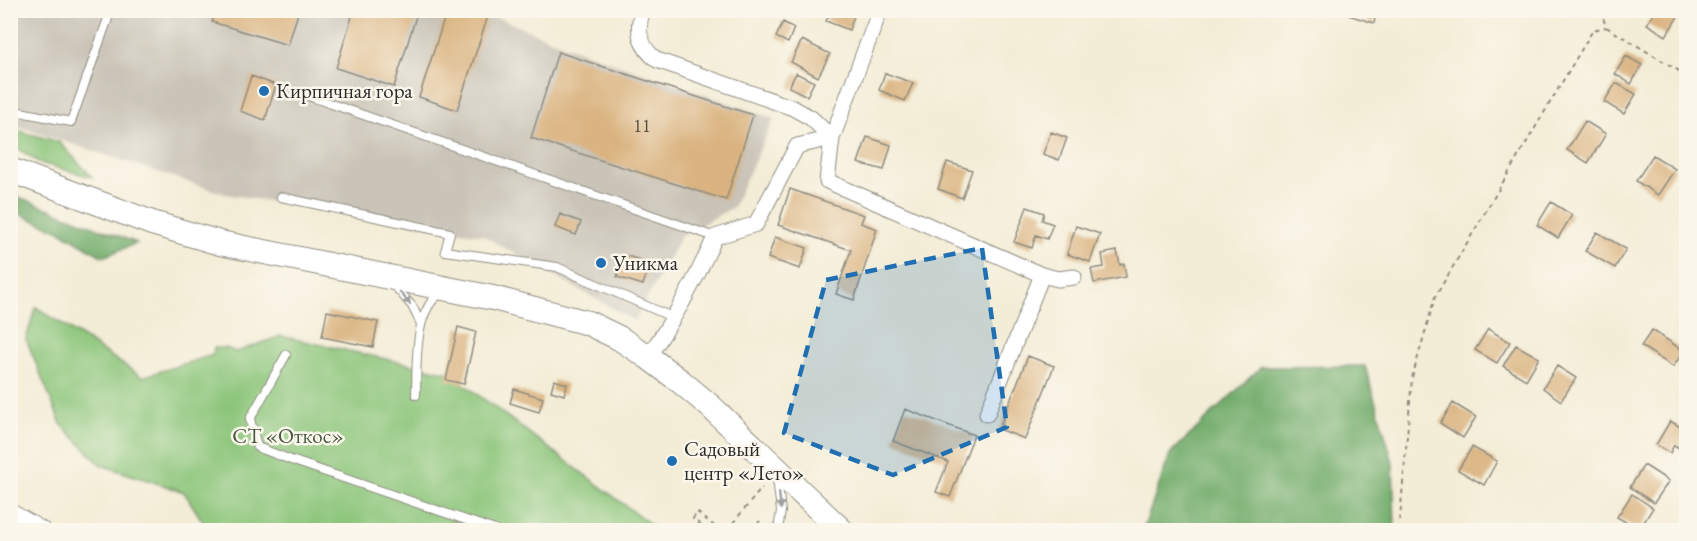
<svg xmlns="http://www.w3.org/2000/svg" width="1697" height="541" font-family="'EB Garamond',serif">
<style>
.industrial{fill:#c9c3b8}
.green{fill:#89c478;stroke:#5a7852;stroke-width:1.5}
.forest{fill:#6eaa68;stroke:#4c6a4a;stroke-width:1.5}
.building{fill:#dab380}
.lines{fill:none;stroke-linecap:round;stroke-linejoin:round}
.service-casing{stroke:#8f8c80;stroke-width:10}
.minor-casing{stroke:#8f8c80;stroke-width:17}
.primary-casing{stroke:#8f8c80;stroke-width:26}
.path{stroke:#8f8c80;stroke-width:2;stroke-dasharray:4.5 4.5;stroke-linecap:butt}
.service{stroke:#fff;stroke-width:8}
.minor{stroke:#fff;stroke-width:15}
.primary{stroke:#fff;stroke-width:24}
.oneway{fill:#a0a0a0}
.marked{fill:#1f6fb2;fill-opacity:0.2;stroke:#1f6fb2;stroke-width:4.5;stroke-dasharray:12 8;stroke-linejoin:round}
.poi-dot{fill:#1f6fb2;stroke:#fbf7ec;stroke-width:2}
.labels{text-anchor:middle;stroke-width:5;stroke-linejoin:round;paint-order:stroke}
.number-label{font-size:18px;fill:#574d40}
.poi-label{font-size:21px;fill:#2b2b2b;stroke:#fbf7ec;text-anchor:start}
.park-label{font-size:21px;fill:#475942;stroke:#fbf7ec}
</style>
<rect width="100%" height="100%" fill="#fbf7ec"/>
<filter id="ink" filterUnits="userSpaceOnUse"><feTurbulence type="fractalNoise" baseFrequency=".0167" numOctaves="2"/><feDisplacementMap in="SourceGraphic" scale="12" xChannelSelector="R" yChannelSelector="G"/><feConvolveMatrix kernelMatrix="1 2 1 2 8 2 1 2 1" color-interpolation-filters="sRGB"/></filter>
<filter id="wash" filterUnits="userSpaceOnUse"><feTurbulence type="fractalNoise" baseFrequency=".008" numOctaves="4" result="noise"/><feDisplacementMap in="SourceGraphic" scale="24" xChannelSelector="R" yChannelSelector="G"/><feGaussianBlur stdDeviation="1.35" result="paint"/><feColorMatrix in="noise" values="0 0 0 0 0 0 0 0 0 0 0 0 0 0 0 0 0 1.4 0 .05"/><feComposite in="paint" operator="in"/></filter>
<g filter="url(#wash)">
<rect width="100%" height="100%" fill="#f3ecd6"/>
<path class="industrial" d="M11,10L482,11L566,46L774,119L733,207L681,236L635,321L482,235L225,194L11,124Z"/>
<path class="green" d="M11,129L59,142L92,177L40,163L11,144Z
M36,307L142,377L213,355L214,348H226L236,352L281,336L449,373L658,530H208L184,492L101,465L61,424L26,339Z"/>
<path class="forest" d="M10,194H11L137,243L103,257L58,230L11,211Z
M1365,366L1393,462L1395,530H1143L1170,454L1261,367Z"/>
<g id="blocks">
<path class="building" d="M216,10H299L288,45L212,22Z
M354,10H418L394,87L336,68Z
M447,10H490L457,110L419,97Z
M856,10L849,30L826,21L829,15L817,11Z
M1349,10H1377L1374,23L1348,15Z
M1656,10H1673L1679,15L1666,36L1647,24Z
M783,22L794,28L788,43L776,37Z
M802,40L830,54L818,77L791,62Z
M558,52L753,115L726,200L531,138Z
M1626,56L1642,65L1631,84L1615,74Z
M796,73L814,82L807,96L789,87Z
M885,73L913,83L905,101L879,90Z
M251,76L276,85L265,120L240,111Z
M1616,83L1636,94L1624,114L1604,102Z
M1585,121L1606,134L1588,163L1567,150Z
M1051,132L1067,138L1059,160L1043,154Z
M867,137L891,145L884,170L858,163Z
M1653,155L1675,169L1658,195L1636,181Z
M947,162L972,170L962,198L938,189Z
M790,189L864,215L861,223L877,229L854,300L836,294L851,250L778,225Z
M1551,202L1572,215L1558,238L1537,225Z
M1027,207L1044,213L1042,220L1053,224L1047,239L1036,235L1032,248L1014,242Z
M560,214L581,222L576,235L555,227Z
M1076,226L1100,234L1090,262L1067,254Z
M1597,232L1626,249L1615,268L1585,251Z
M775,237L807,248L800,269L768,258Z
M1117,251L1120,265L1124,264L1126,277L1094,283L1091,269L1104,267L1102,254Z
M624,255L650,263L643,285L617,277Z
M327,311L378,322L373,347L322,337Z
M458,327L476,332L464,384L446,380Z
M1488,329L1510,342L1497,363L1475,350Z
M1652,330L1684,351L1673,367L1641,346Z
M1516,345L1539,358L1526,380L1503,366Z
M1028,356L1054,366L1025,439L999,429Z
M1557,366L1576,378L1561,401L1543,388Z
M554,380L567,384L564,395L551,391Z
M514,389L543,398L539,412L510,403Z
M1453,403L1476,417L1463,438L1440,423Z
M905,409L974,435L950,497L936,492L948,462L893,441Z
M1670,421L1686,430L1680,440L1685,442L1681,449L1674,445L1670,453L1656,445Z
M1472,447L1497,461L1484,485L1458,470Z
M1644,465L1669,481L1654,503L1630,487Z
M1632,494L1653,508L1639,530L1617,517Z"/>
</g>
</g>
<g filter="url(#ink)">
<use href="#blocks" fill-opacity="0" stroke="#8f8c80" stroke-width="1.5"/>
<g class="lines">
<defs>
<path id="service" d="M297,92L715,237
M10,110L71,122L111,10
M281,197L450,233L445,251L557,267L674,318
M393,284L412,306L421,324
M286,355L250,419L257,447L291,460L495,530
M416,395C417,366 413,308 442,293
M777,478L781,511L778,530"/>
<path id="minor" d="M643,10C635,30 641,48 657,60L793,108L811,118L832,138
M880,10L832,138L827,181L1042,275L1058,279L1074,277
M648,357C675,318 696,280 715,237L756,224L797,146L832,138
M987,414L1042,275
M10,511L43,530"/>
<path id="primary" d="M10,170L152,223L220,243L493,298L588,323L619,338L648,357L680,381L710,406L841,530"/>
</defs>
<use href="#service" class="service-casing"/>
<use href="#minor" class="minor-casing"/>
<use href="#primary" class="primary-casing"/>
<path class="path" d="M1603,10L1602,14L1606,27L1686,75
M708,530L693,519L697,512L719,530
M727,530L762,488
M752,530L760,521
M1399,530L1412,378L1435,297L1593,30L1606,27"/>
<use href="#service" class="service"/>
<use href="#minor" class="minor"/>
<use href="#primary" class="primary"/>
</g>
<defs><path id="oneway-solid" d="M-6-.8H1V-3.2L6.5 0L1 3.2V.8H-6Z" transform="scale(1.5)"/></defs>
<g class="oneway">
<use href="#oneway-solid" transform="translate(405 298) rotate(50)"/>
<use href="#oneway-solid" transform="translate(780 501) rotate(84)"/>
</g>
</g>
<path class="marked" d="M982,248L1007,427L893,475L784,433L826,280Z"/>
<g class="poi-dot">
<circle cx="264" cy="91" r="6"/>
<circle cx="601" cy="263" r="6"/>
<circle cx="672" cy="461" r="6"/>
</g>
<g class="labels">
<g class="number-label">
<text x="642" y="132">11</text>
</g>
<g class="poi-label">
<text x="276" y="98">Кирпичная гора</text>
<text x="613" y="270">Уникма</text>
<text x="684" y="456">Садовый<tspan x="684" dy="24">центр «Лето»</tspan></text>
</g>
<g class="park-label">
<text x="288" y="443">СТ «Откос»</text>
</g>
</g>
<rect width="1697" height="541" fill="none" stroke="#fbf7ec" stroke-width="36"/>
</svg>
